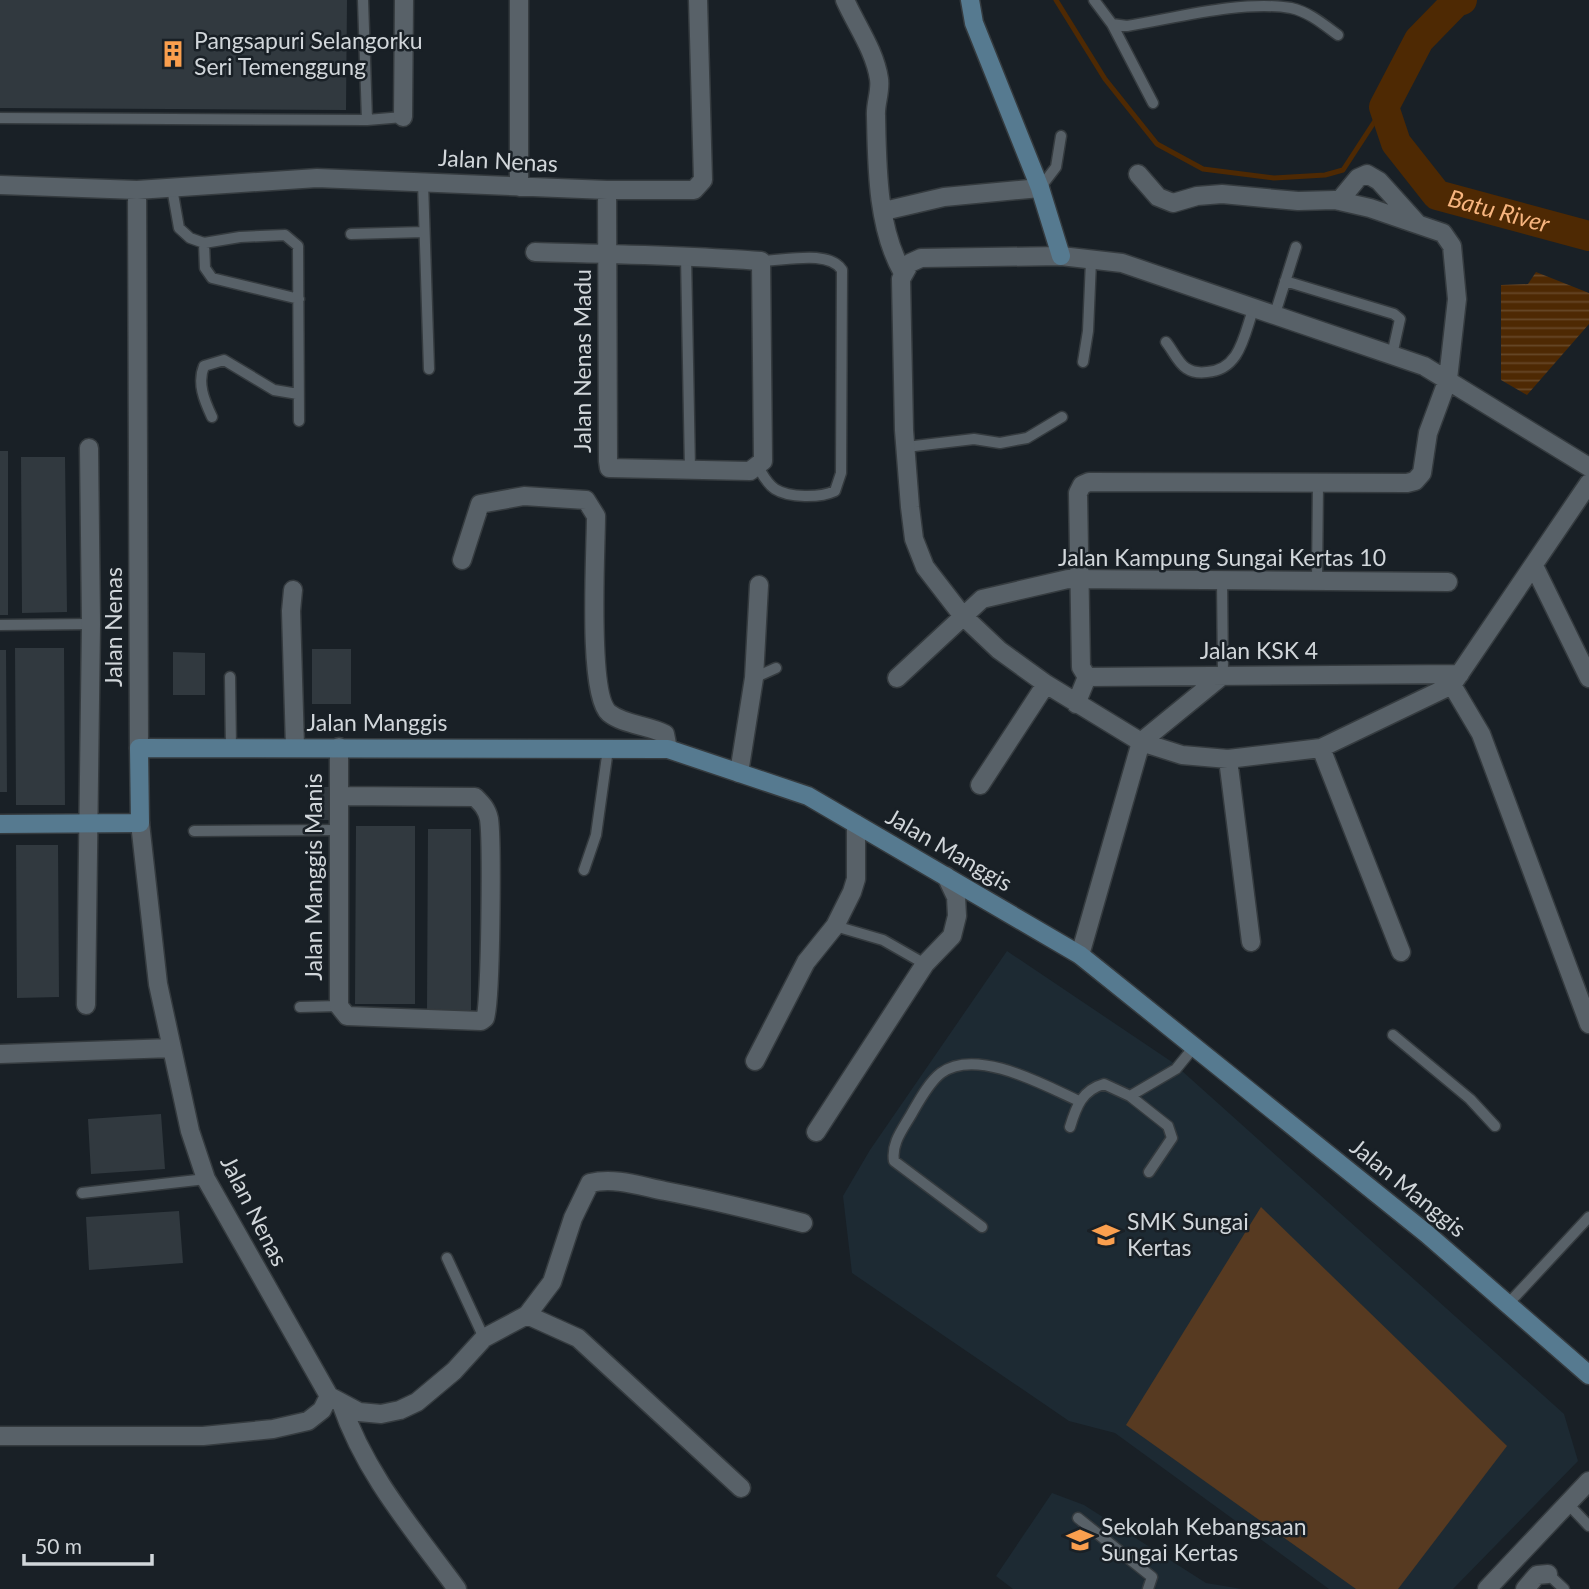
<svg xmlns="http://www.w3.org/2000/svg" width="1589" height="1589" font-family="Lato,sans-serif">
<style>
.built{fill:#1d2a33}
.pitch{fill:#573a21}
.water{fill:url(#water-rules)}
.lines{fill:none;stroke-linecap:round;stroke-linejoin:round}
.stream{stroke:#4e2903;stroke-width:5}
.river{stroke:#4e2903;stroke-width:30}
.building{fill:#31393f}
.lane-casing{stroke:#353b3f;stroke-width:13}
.street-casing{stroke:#353b3f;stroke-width:21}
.secondary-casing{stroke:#353b3f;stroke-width:21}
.lane{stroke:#586168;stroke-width:10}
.street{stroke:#586168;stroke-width:18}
.secondary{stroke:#567a90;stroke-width:18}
.labels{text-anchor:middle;stroke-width:5;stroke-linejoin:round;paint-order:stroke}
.poi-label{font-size:23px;fill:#d1d6da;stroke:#192026;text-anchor:start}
.street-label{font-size:23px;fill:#d1d6da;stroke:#192026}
.water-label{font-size:24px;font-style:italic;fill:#f7b57f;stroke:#192026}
</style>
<defs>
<pattern id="water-rules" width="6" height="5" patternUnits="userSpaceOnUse" patternTransform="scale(1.75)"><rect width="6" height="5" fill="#4e2903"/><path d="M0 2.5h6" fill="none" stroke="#664727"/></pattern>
</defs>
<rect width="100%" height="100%" fill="#192026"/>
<path class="built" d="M1007,951L1172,1062L1564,1414L1578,1461L1453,1589H1329L1115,1433L1069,1421L852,1273L843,1196L870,1150Z
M1052,1493L1084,1505L1206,1583L1242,1589H1013L996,1576Z"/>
<path class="pitch" d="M1261,1207L1507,1446L1398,1589H1356L1126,1425Z"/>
<path class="water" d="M1536,272L1589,293V324L1527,395L1501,380V285L1528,284Z"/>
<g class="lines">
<path class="stream" d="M1056,0L1105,79L1157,144L1203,169L1274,178L1325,175L1343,170L1384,107"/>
<path class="river" id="s1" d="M1462,0L1456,2L1419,40L1384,107L1396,143L1437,195L1589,236"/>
</g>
<path class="building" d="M0,0H347L346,110L0,108Z
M0,451H8V615H0Z
M21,457H65L67,612L22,613Z
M15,648H64L65,805H16Z
M312,649H351V704H312Z
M0,650H6L7,792H0Z
M173,652L205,653V695H173Z
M312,787H333V820H312Z
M356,826H415V1004H355Z
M428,829H471V1010H427Z
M16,845H58L59,997L17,998Z
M161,1114L165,1169L91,1174L88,1119Z
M179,1211L183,1263L89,1270L86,1217Z"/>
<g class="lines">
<defs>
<path id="lane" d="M1094,0L1112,24L1127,26C1176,18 1242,0 1291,8C1309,12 1323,24 1338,35
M1112,24L1153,103
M0,118L367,120L363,0
M367,120L403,117
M423,182L429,369
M172,188L179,228L190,238L204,243L240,237L285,235L298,246L299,421
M1040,188L1056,167L1061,136
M351,234L424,232
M204,243L205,268L212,278L299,299
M686,256L690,470
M1285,281L1394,314L1400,319L1392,355
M1274,317L1296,247
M1166,342C1172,349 1178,363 1186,368C1192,372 1200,373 1207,372C1240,370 1244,335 1253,310
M1083,362L1088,331L1091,261
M212,417C204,400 197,383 204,366L224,360L274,390L298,394
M906,447L974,439L1000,443L1027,438L1062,417
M758,467C763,475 767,484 775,489C789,498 820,498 835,491L841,473L842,270C829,249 783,261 761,261
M1222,580L1223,675
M1317,581L1318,483
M0,625L91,624
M230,677L231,748
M754,678L776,668
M194,831L339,830
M584,870L596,835L608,749
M835,926L883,940L925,964
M300,1007L339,1006
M1393,1035L1470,1099L1495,1126
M1130,1096L1168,1126L1172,1138L1149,1172
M1070,1127C1076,1107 1082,1090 1104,1084L1130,1096L1176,1069L1194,1047
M82,1193L206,1179
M982,1227L894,1161C891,1143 903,1129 912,1113C919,1101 929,1082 941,1073C976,1047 1044,1085 1079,1101
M447,1258L484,1338
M1508,1304L1589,1217
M1568,1504L1589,1526
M1078,1518L1152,1577L1148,1589
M1548,1574L1564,1589"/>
<path id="street" d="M519,0V187
M845,0C856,25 875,51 879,79C881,91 875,104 876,116C877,166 877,228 903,273
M403,117L404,0
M0,185L137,190L317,178L607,190H694L703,180L698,0
M137,190L139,748
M1339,201L1358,178L1367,174L1379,181L1416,222
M884,211L944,197L1040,188
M535,252C611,254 686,255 761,261L763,461L750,471L609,468L608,461L607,190
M1589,467L1424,366L1122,263L1061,256L921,258L910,263L901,279L904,430L910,507L914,539L925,567L962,615L999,650L1046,684L1141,742L1182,755L1228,759L1321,748L1452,685L1589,483
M462,560L480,504L524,496L586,500L596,516C596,551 587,694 609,713C624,725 648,725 665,734L668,749
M1534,566L1589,678
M293,590L291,611L295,747
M1087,677L1081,667L1078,493L1082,485L1089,482L1407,483L1415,481L1422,473L1428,433L1448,379L1457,299L1452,246L1443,233L1370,208L1335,200L1298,201L1222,194L1197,196L1173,203L1158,197L1138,174
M897,678L982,599L1068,579L1448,582
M1452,685L1481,734L1589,1024
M1076,704L1087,677L1460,674
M1141,742L1223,675
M339,747V1006L347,1016L481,1021L485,1018C491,1006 492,839 489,819C487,809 482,804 475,797L339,796
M1321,748L1401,952
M1228,759L1251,942
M739,773L754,678L759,585
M980,785L1046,684
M140,823L158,984L190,1131L206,1179L329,1396L359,1412L381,1414L400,1410L417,1402L454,1371L484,1338L527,1315L552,1282L573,1218L590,1183C615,1177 640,1186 665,1191C712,1200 757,1211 803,1223
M1080,955L1141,742
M86,1005L91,624L89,448
M0,1054L172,1048
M755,1061L806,962L835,926L852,892L856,879V824
M816,1132L925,964L952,936L957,916L956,897L946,876
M527,1315L578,1338L741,1488
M341,1403C365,1474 413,1529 457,1589
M0,1436H203L273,1429L308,1421L322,1410L329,1396
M1487,1589L1589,1481
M1525,1589L1537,1575L1548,1574"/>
<path id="secondary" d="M970,0L974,23L1040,188L1061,256
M0,824L140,823L139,748L668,749L808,796L1080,955L1427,1234L1589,1375"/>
</defs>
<use href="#lane" class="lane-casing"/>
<use href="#street" class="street-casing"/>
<use href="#secondary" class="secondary-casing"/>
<use href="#lane" class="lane"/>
<use href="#street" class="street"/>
<use href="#secondary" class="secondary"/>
</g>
<defs>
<symbol id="building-bare" viewBox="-9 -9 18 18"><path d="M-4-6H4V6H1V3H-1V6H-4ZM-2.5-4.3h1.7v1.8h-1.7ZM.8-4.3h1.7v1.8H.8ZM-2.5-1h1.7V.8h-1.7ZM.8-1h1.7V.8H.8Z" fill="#fa9f4e" stroke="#192026" stroke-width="2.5" paint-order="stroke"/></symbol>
<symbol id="school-bare" viewBox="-9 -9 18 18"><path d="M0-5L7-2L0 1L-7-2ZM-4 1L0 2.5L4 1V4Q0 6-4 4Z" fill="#fa9f4e" stroke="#192026" stroke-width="2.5" paint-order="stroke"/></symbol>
</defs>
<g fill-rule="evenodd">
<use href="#building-bare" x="154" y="35" width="38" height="38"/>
<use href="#school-bare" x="1087" y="1216" width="38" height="38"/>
<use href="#school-bare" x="1061" y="1521" width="38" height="38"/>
</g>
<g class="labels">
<g class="poi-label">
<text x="194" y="49">Pangsapuri Selangorku<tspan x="194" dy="26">Seri Temenggung</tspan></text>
<text x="1127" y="1230">SMK Sungai<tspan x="1127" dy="26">Kertas</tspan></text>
<text x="1101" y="1535">Sekolah Kebangsaan<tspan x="1101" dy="26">Sungai Kertas</tspan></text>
</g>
<g class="street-label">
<text transform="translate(498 161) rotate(3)" y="8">Jalan Nenas</text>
<text transform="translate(583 361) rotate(-90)" y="8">Jalan Nenas Madu</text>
<text x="1222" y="566">Jalan Kampung Sungai Kertas 10</text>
<text transform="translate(114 627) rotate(-90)" y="8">Jalan Nenas</text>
<text x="1259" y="659">Jalan KSK 4</text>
<text x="377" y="731">Jalan Manggis</text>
<text transform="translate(949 850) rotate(30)" y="8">Jalan Manggis</text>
<text transform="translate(314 877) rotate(-90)" y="8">Jalan Manggis Manis</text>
<text transform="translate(1408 1188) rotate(39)" y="8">Jalan Manggis</text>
<text transform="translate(254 1211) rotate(63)" y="8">Jalan Nenas</text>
</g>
<g class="water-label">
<text dy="8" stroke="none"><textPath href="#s1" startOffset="303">Batu River</textPath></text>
</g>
</g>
<path d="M24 1554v10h128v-10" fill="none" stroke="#d1d6da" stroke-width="3.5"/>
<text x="35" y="1554" font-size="21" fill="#d1d6da" stroke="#192026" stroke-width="5" paint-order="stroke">50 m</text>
</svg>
